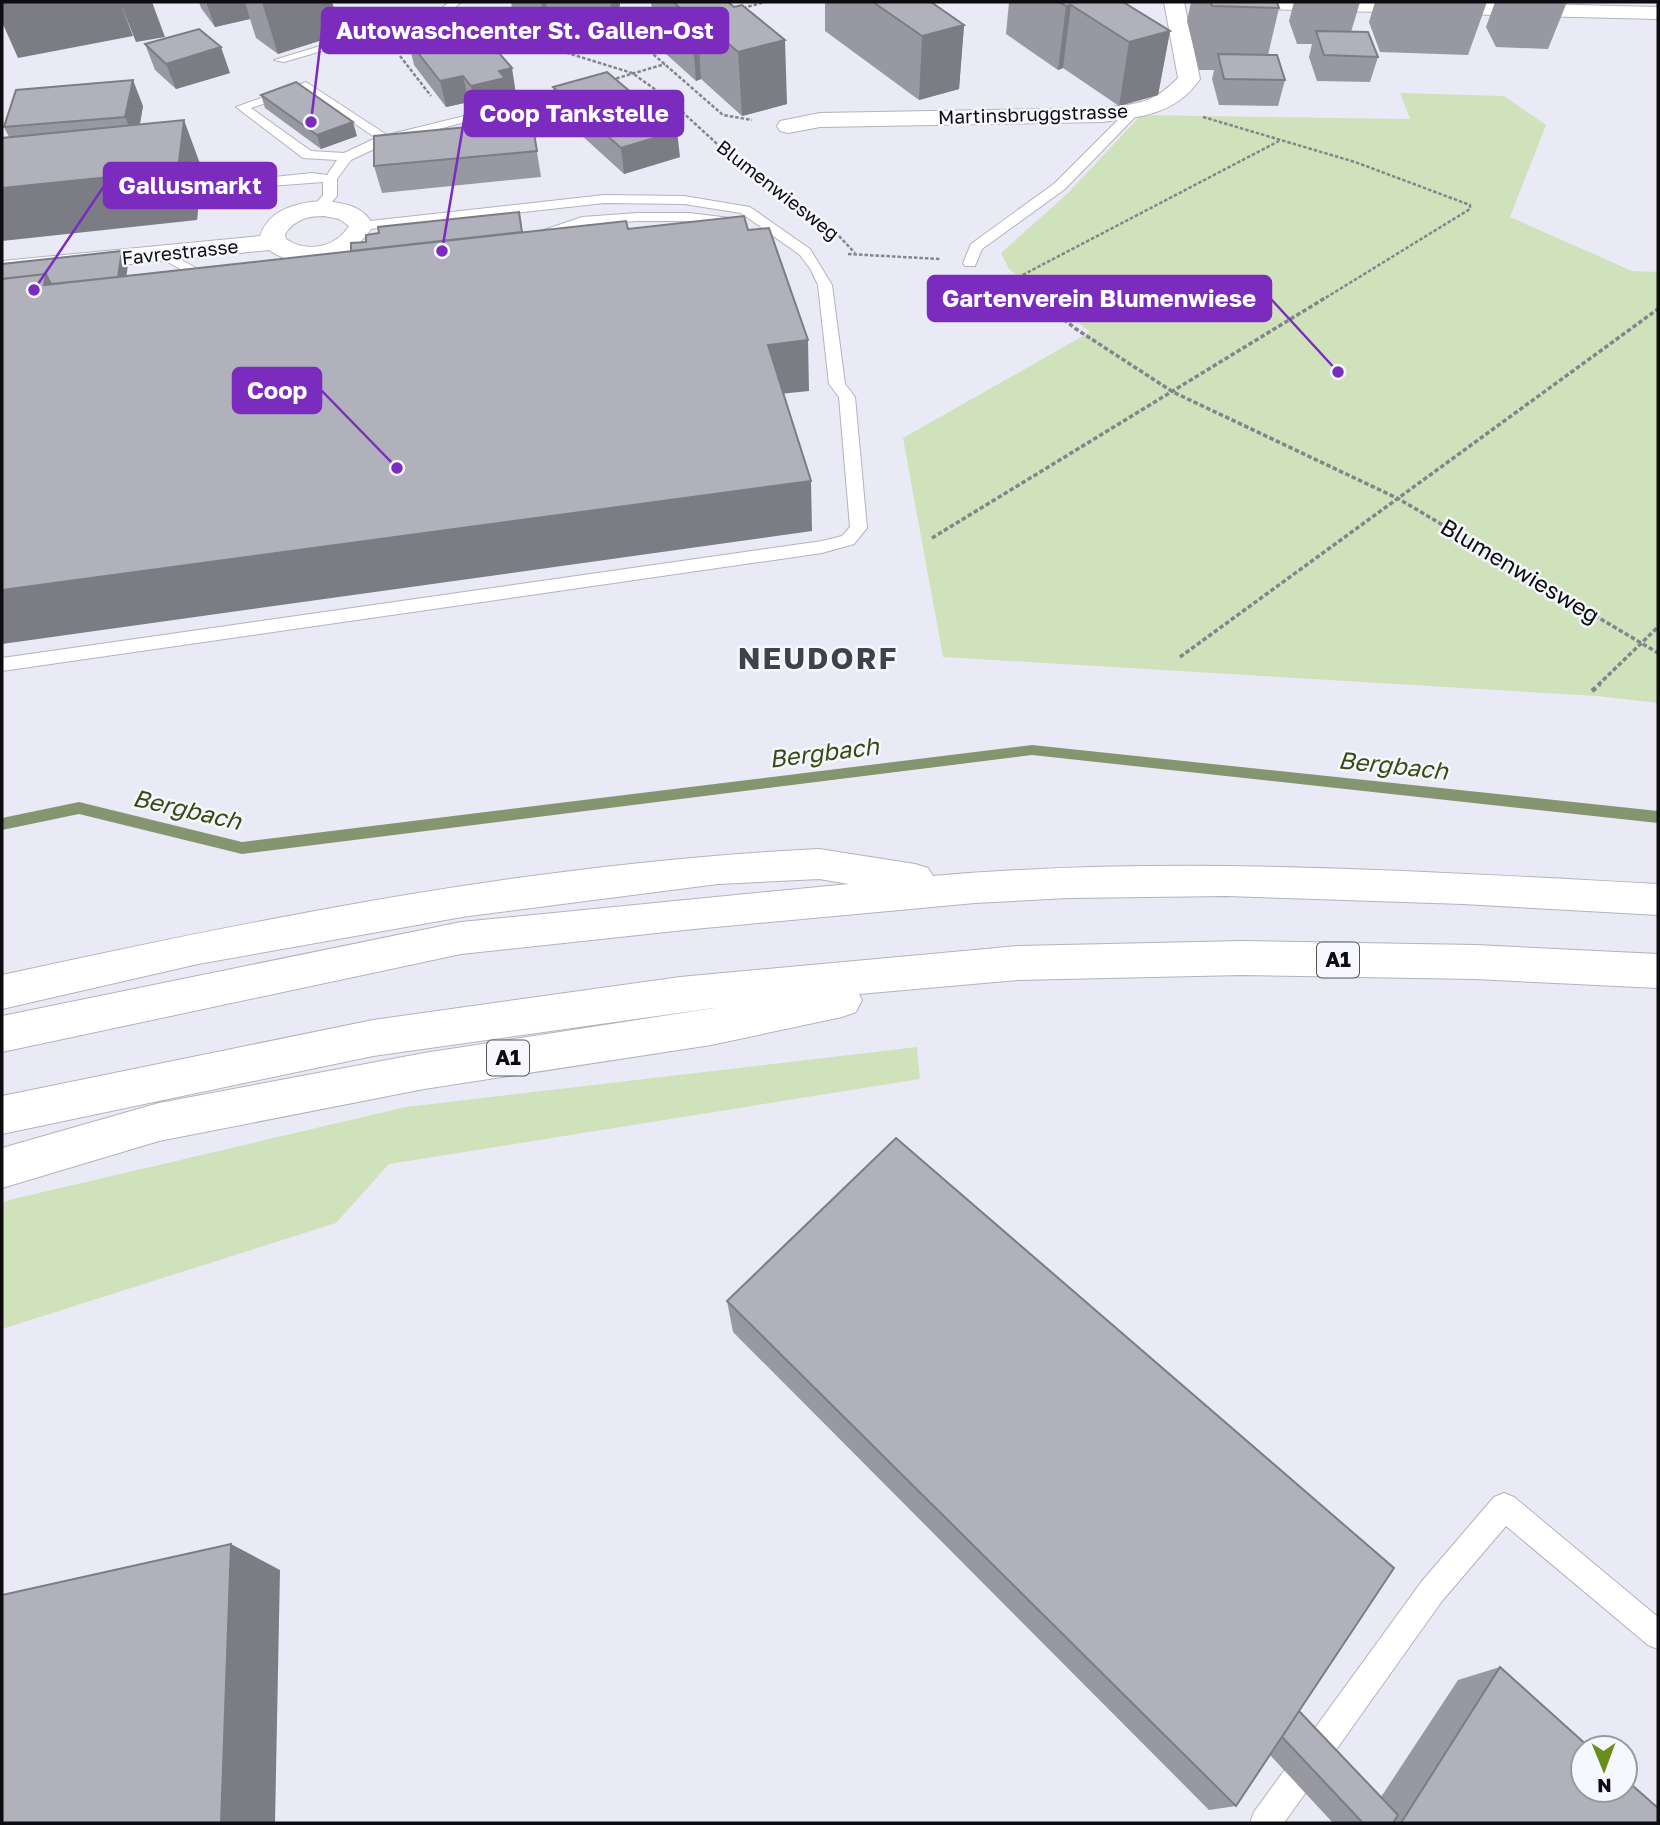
<svg xmlns="http://www.w3.org/2000/svg" width="1660" height="1825" font-family="'Golos Text',sans-serif">
<style>
.green{fill:#d0e2bb}
.lines{fill:none;stroke-linecap:round;stroke-linejoin:round}
.stream{fill:#859570;fill-rule:evenodd}
.lane-casing{stroke:#b3b3be;stroke-width:2}
.street-casing{stroke:#b3b3be;stroke-width:2}
.secondary-casing{stroke:#b3b3be;stroke-width:2}
.highway-casing{stroke:#b3b3be;stroke-width:2}
.path-far2{stroke:#84848c;stroke-width:2.5;stroke-dasharray:3.5 2;stroke-linecap:butt}
.path-far1{stroke:#84848c;stroke-width:3.5;stroke-dasharray:4.5 2.5;stroke-linecap:butt}
.path{stroke:#84848c;stroke-width:4.5;stroke-dasharray:5 3.5;stroke-linecap:butt}
.lane{fill:#fff;fill-rule:evenodd}
.street{fill:#fff;fill-rule:evenodd}
.secondary{fill:#fff;fill-rule:evenodd}
.highway{fill:#fff;fill-rule:evenodd}
.wall{fill:#9898a2}
.shaded-wall{fill:#7c7c84}
.building{fill:#b1b1bc;stroke:#7c7c84;stroke-width:2}
.labels{text-anchor:middle;stroke-width:5;stroke-linejoin:round;paint-order:stroke}
.far-street-label{font-size:19px;fill:#0d0d11;stroke:#f7f8fe}
.shield{fill:#f7f8fe;stroke:#535458;stroke-width:2}
.shield-label{font-size:21px;font-weight:bold;fill:#0d0d11}
.street-label{font-size:23px;fill:#0d0d11;stroke:#f7f8fe}
.water-label{font-size:24px;font-style:italic;fill:#364b11;stroke:#f7f8fe}
.district-label{font-size:30px;font-weight:bold;letter-spacing:2px;fill:#404149;stroke:#f7f8fe}
.leader{fill:none;stroke:#7b2cbf;stroke-width:2.5}
.callout-dot{fill:#7b2cbf;stroke:#f7f8fe;stroke-width:2.5}
.callout{fill:#7b2cbf;stroke:#7b2cbf;stroke-width:2.5}
.callout-label{font-size:24px;text-anchor:middle;font-weight:bold;fill:#fff}
</style>
<rect width="100%" height="100%" fill="#e9eaf5"/>
<path class="green" d="M1400,93L1504,96L1546,125L1510,217L1632,271L1658,272V703L1597,696L943,657L903,438L1090,332L1009,269L1001,253L1068,193L1141,115L1410,119Z
M917,1047L920,1079L389,1164L336,1223L2,1329V1203L9,1200L406,1107Z"/>
<g class="lines">
<path class="stream" d="M1032,745L1658,811V823L1032,755L242,854L79,814L2,830V818L79,802L242,842Z"/>
<defs>
<path id="lane" d="M449,2H461L450,12L428,20L284,62L274,60L420,16L442,8Z
M306,82L387,135L513,104L519,108L389,142L351,160L337,179V196L324,211L319,212L312,208L323,195V182L257,187L236,199L229,195L244,183L235,179L196,181L194,178L201,174L237,171L255,179L312,173L327,175L337,160L303,158L236,107ZM305,90L376,138L344,153L311,151L251,108Z
M1134,107L1138,108V114L1065,189L982,249L975,266H965L963,263L971,244L1055,183L1130,108Z
M604,195L684,196L750,207L810,249L832,285L845,384L855,397L867,528L854,544L822,553L2,671V658L822,541L842,536L850,527L839,397L829,384L818,285L811,270L800,255L741,213L684,204L604,203L361,230L354,226L361,222Z
M638,213H689L738,219L745,223L738,227L689,221H638L584,225L566,233L542,237L535,233L582,217Z
M164,250L196,268L193,299H183L181,296L182,270L159,257V251Z
M1504,1493L1514,1497L1658,1617V1649L1648,1645L1506,1526L1442,1601L1284,1823H1250L1254,1812L1422,1581L1494,1497Z"/>
<path id="street" d="M1164,2H1184L1200,79C1176,114 1142,117 1102,122L820,127L788,133L780,131L777,126L780,121L820,113L1102,108C1137,104 1153,104 1178,78Z
M1210,2H1455L1658,7V19L1220,8L1213,6Z"/>
<path id="secondary" d="M324,201C344,203 365,206 373,226C352,261 305,275 269,250L2,277V261L260,236C269,209 298,202 324,201ZM324,216L339,219L349,226C335,248 307,253 286,239L285,234C294,220 307,216 324,216Z"/>
<path id="highway" d="M819,849L915,864L928,868L933,876C1174,855 1417,871 1658,884V915L1463,904L1226,896L1068,898L975,903L694,929L461,954L2,1052V1016L461,922L849,884L819,879L718,884L462,917L198,964L2,1009V975C271,916 543,862 819,849Z
M1242,941L1475,945L1658,954V988L1475,979L1242,975L1018,980L859,994L862,1000L856,1012L842,1017L711,1045L424,1089L159,1141L2,1188V1148L159,1103L424,1053L721,1007L373,1056L2,1134V1096L373,1020L680,977L1018,946Z"/>
</defs>
<use href="#lane" class="lane-casing"/>
<use href="#street" class="street-casing"/>
<use href="#secondary" class="secondary-casing"/>
<use href="#highway" class="highway-casing"/>
<path class="path-far2" d="M743,8L765,2
M477,25L632,73L666,97L727,153L759,178
M660,41L645,47L723,115L752,120
M400,56L431,96
M611,80L665,64
M1203,117L1355,162L1470,205V209L1322,300
M839,236L855,253
M848,254L940,259
M1002,276L1013,280L1038,300
M1013,280L1279,141"/>
<path class="path-far1" d="M1036,298L1076,329L1173,392L1399,499L1658,653
M932,538L1325,298
M1180,657L1658,309
M1598,685L1658,627"/>
<path class="path" d="M1592,691L1600,684"/>
<use href="#lane" class="lane"/>
<use href="#street" class="street"/>
<use href="#secondary" class="secondary"/>
<use href="#highway" class="highway"/>
</g>
<path class="wall" d="M199,2H332L341,34L278,54L256,38L250,19L215,27L201,8Z
M511,2H620V5L613,24L549,22L545,29L521,28L520,22H514Z
M651,2H728L734,7L787,104L742,116L701,79L696,81L655,44Z
M825,2H931L964,25L959,89L919,100L825,31Z
M1009,2H1123L1170,31L1158,95L1119,106L1063,68L1058,70L1006,34Z
M1191,2H1277L1279,8L1268,55L1285,80L1278,106L1219,105L1212,79L1214,70H1199L1187,21Z
M1294,2H1360L1351,32L1378,57L1370,82L1317,81L1309,57L1312,44H1297L1289,21Z
M1375,2H1487L1468,55L1380,52L1369,22Z
M1495,2H1567L1548,49L1496,47L1486,27Z
M408,40L516,94L508,96L509,104L476,112L469,102L446,107L414,65Z
M145,44L230,73L176,89L155,70Z
M553,87L680,157L624,174L557,113Z
M261,95L357,136L321,149L265,108Z
M143,106L140,125L202,169L197,220L9,137L4,127Z
M532,121L541,177L382,193L374,166Z
M727,1301L1299,1711L1381,1797L1458,1680L1500,1667L1658,1823H1333L1270,1755L1236,1806L1209,1810L733,1332Z"/>
<path class="shaded-wall" d="M2,2H120L133,36L18,58L2,22Z
M120,2H152L165,37L136,42Z
M206,2H245L250,19L215,27Z
M262,2H332L341,34L278,54Z
M541,2H546L549,22L545,29Z
M610,2H620V5L613,24Z
M1071,5L1063,68L1058,70L1066,6Z
M697,16L701,79L696,81L691,17Z
M964,25L959,89L919,100L922,36Z
M1170,31L1158,95L1119,106L1129,42Z
M785,40L787,104L742,116L738,52Z
M221,47L230,73L176,89L166,64Z
M512,68L516,94L508,96L509,104L476,112L471,86L499,71Z
M463,76L469,102L446,107L440,81Z
M133,80L143,106L136,143L125,117Z
M184,120L202,169L197,220L2,241V188Z
M353,122L357,136L321,149L317,135Z
M677,131L680,157L624,174L621,148Z
M122,251L128,265L120,319L44,285L46,274Z
M808,340L809,391L770,395L768,345Z
M811,481L812,531L2,644V590Z
M231,1544L280,1570L275,1823H221Z"/>
<path class="building" d="M673,2H728L734,7L742,5L785,40L738,52L697,16L691,17Z
M873,2H931L964,25L922,36Z
M1059,2H1123L1170,31L1129,42L1071,5L1066,6Z
M1211,2H1277L1279,8L1212,6Z
M475,25L512,68L499,71L505,78L471,86L463,76L440,81L408,40Z
M199,29L221,47L166,64L145,44Z
M1316,31L1368,32L1378,57L1324,55Z
M1218,54L1277,55L1285,80L1224,79Z
M607,72L677,131L621,148L553,87Z
M133,80L125,117L4,127L16,90Z
M296,82L353,122L317,135L261,95Z
M184,120L178,170L2,188V138Z
M532,121L537,151L374,166V136Z
M519,212L522,232L351,251V243L366,242V235L379,233L378,227Z
M744,216L748,230L769,228L808,340L768,345L811,481L2,590V279L46,274L44,285L626,221L628,229Z
M122,251L118,277L51,284L46,274L2,279V264Z
M896,1138L1394,1568L1236,1806L727,1301Z
M231,1544L221,1823H2V1595Z
M1500,1667L1590,1748H1583V1790H1625V1779L1658,1808V1823H1401Z
M1299,1711L1398,1815L1393,1823H1363L1282,1737Z"/>
<g class="labels">
<g class="far-street-label">
<text transform="translate(1033 114) rotate(-2)" y="7">Martinsbruggstrasse</text>
<text transform="translate(778 190) rotate(38)" y="7">Blumenwiesweg</text>
<text transform="translate(180 252) rotate(-6)" y="7">Favrestrasse</text>
</g>
<g class="shield">
<rect x="1317" y="942.5" width="42" height="35" rx="5"/>
<rect x="487" y="1040.5" width="42" height="35" rx="5"/>
</g>
<g class="shield-label">
<text x="1338" y="967">A1</text>
<text x="508" y="1065">A1</text>
</g>
<g class="street-label">
<text transform="translate(1520 571) rotate(31)" y="8">Blumenwiesweg</text>
</g>
<g class="water-label">
<text transform="translate(824 753) rotate(-7)" y="8">Bergbach</text>
<text transform="translate(1393 766) rotate(6)" y="8">Bergbach</text>
<text transform="translate(187 810) rotate(13)" y="8">Bergbach</text>
</g>
<g class="district-label">
<text x="818" y="669">NEUDORF</text>
</g>
</g>
<path class="leader" d="M311 122L322 30M442 251L465 114M34 290L104 186M1338 372L1271 299M397 468L321 390"/>
<g class="callout-dot">
<circle cx="311" cy="122" r="7"/>
<circle cx="442" cy="251" r="7"/>
<circle cx="34" cy="290" r="7"/>
<circle cx="1338" cy="372" r="7"/>
<circle cx="397" cy="468" r="7"/>
</g>
<g class="callout">
<rect x="322" y="8" width="406" height="45" rx="7"/>
<rect x="465" y="91" width="218" height="45" rx="7"/>
<rect x="104" y="163" width="172" height="45" rx="7"/>
<rect x="928" y="276" width="343" height="45" rx="7"/>
<rect x="233" y="368" width="88" height="45" rx="7"/>
</g>
<g class="callout-label">
<text x="525" y="39">Autowaschcenter St. Gallen-Ost</text>
<text x="574" y="122">Coop Tankstelle</text>
<text x="190" y="194">Gallusmarkt</text>
<text x="1099" y="307">Gartenverein Blumenwiese</text>
<text x="277" y="399">Coop</text>
</g>
<rect width="1660" height="1825" fill="none" stroke="#0d0d11" stroke-width="7"/>
<g transform="translate(1604 1769) rotate(179)"><circle r="33" fill="#f7f8fe" stroke="#999a9f" stroke-width="2"/>
<path d="M0-5L12 26L0 18L-12 26Z" fill="#688f1c"/>
<text y="-10" font-size="19" font-weight="bold" text-anchor="middle" fill="#0d0d11">N</text>
</g>
</svg>
